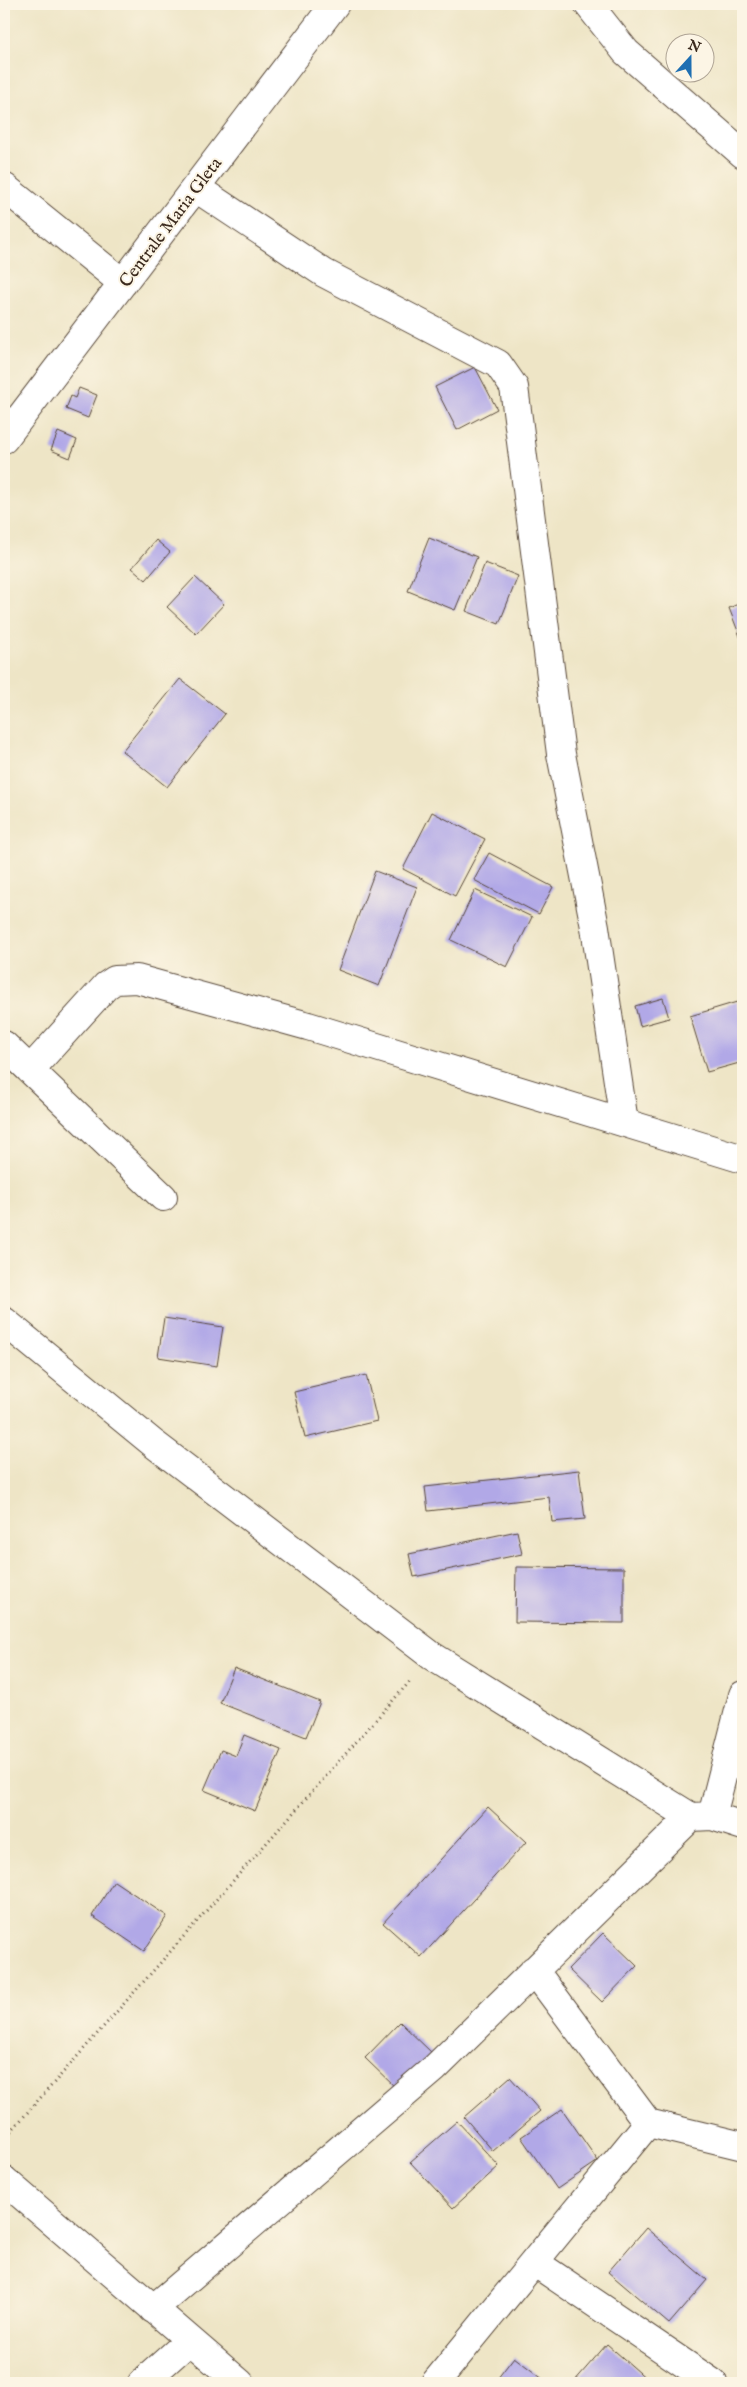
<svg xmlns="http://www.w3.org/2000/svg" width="747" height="2387" font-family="'IM FELL English',serif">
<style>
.building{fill:#b1a8e7}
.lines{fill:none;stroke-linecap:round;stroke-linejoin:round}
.minor-casing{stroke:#564637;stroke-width:30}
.path{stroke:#564637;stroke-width:3;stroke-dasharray:1 4;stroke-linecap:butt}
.minor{stroke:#fff;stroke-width:28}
.labels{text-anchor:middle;stroke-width:4;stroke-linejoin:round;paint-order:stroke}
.street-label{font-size:18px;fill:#3b2a1e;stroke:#fcf5e5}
</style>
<rect width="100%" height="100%" fill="#fcf5e5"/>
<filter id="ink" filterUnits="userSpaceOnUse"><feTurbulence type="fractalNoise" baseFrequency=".02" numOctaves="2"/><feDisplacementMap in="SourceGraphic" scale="10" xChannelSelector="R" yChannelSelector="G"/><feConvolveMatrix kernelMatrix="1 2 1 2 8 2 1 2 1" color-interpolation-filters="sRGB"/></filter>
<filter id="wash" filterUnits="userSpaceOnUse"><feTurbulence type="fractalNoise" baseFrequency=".0096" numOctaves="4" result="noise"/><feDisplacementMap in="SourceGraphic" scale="20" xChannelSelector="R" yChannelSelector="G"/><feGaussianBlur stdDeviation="1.12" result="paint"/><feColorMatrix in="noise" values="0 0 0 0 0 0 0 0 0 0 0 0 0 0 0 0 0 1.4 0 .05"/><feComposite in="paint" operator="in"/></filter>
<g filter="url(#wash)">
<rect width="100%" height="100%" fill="#eee5c6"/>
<g id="blocks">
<path class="building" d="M475,367L497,409L457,430L435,387Z
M79,388L97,395L88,418L66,409L71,396L75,398Z
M58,432L77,440L70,458L51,450Z
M429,538L477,557L455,610L408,591Z
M156,540L170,552L146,580L132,568Z
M485,563L518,576L499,624L466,611Z
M195,577L224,604L196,634L167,607Z
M743,602V638L741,639L729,608Z
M180,679L225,714L167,787L122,751Z
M432,812L485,839L455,896L403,869Z
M489,853L553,887L539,914L474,880Z
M375,871L417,887L379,986L338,970Z
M475,890L532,917L507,967L451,940Z
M663,998L669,1018L640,1026L635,1006Z
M737,1002L743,1023V1062L707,1072L690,1016Z
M164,1318L223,1327L217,1366L158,1357Z
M366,1375L377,1421L305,1438L294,1392Z
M579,1470L585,1519L552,1522L549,1497L428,1511L425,1487Z
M517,1531L522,1554L414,1577L409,1554Z
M516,1567L624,1568V1623L515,1622Z
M234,1668L320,1702L306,1737L220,1703Z
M244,1735L281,1750L255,1811L204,1790L221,1750L236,1756Z
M488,1807L526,1842L421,1957L383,1923Z
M114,1881L167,1916L144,1951L92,1916Z
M603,1933L637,1966L602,2002L568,1969Z
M400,2022L433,2054L398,2090L365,2058Z
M510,2077L540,2111L493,2151L464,2117Z
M562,2109L598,2161L557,2189L521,2137Z
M457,2121L499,2166L453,2208L410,2162Z
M646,2228L707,2280L669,2324L608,2272Z
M607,2344L648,2380L645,2383H573Z
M514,2357L548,2383H494Z"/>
</g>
</g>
<g filter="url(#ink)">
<use href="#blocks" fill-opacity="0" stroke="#564637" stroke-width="1"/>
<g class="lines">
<defs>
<path id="minor" d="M588,4L626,52L743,154
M4,187L123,283
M196,188L324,273L498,364L514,387L561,754L595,927L624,1122
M4,439L335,4
M4,1045L163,1197
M30,1070L106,986L115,980L137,979L308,1026L743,1159
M4,1321L154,1444L432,1656L691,1817L712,1816L743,1826
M712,1816L743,1695
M534,1970L648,2123L743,2146
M4,2180L240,2383
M534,2262L713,2383
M153,2309L435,2068L691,1817
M142,2383L190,2340
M435,2383L648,2123"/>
</defs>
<use href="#minor" class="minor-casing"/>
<path class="path" d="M4,2139L412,1679"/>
<use href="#minor" class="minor"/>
</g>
</g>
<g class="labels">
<g class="street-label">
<text transform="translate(170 222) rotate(-53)" y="6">Centrale Maria Gleta</text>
</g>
</g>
<rect width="747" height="2387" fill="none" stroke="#fcf5e5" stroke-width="20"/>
<g transform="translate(690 58) rotate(21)"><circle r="24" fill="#fcf5e5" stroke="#afa495"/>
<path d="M0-4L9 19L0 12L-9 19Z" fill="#1f6fb2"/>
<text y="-8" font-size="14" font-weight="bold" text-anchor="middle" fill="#3b2a1e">N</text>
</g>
</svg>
